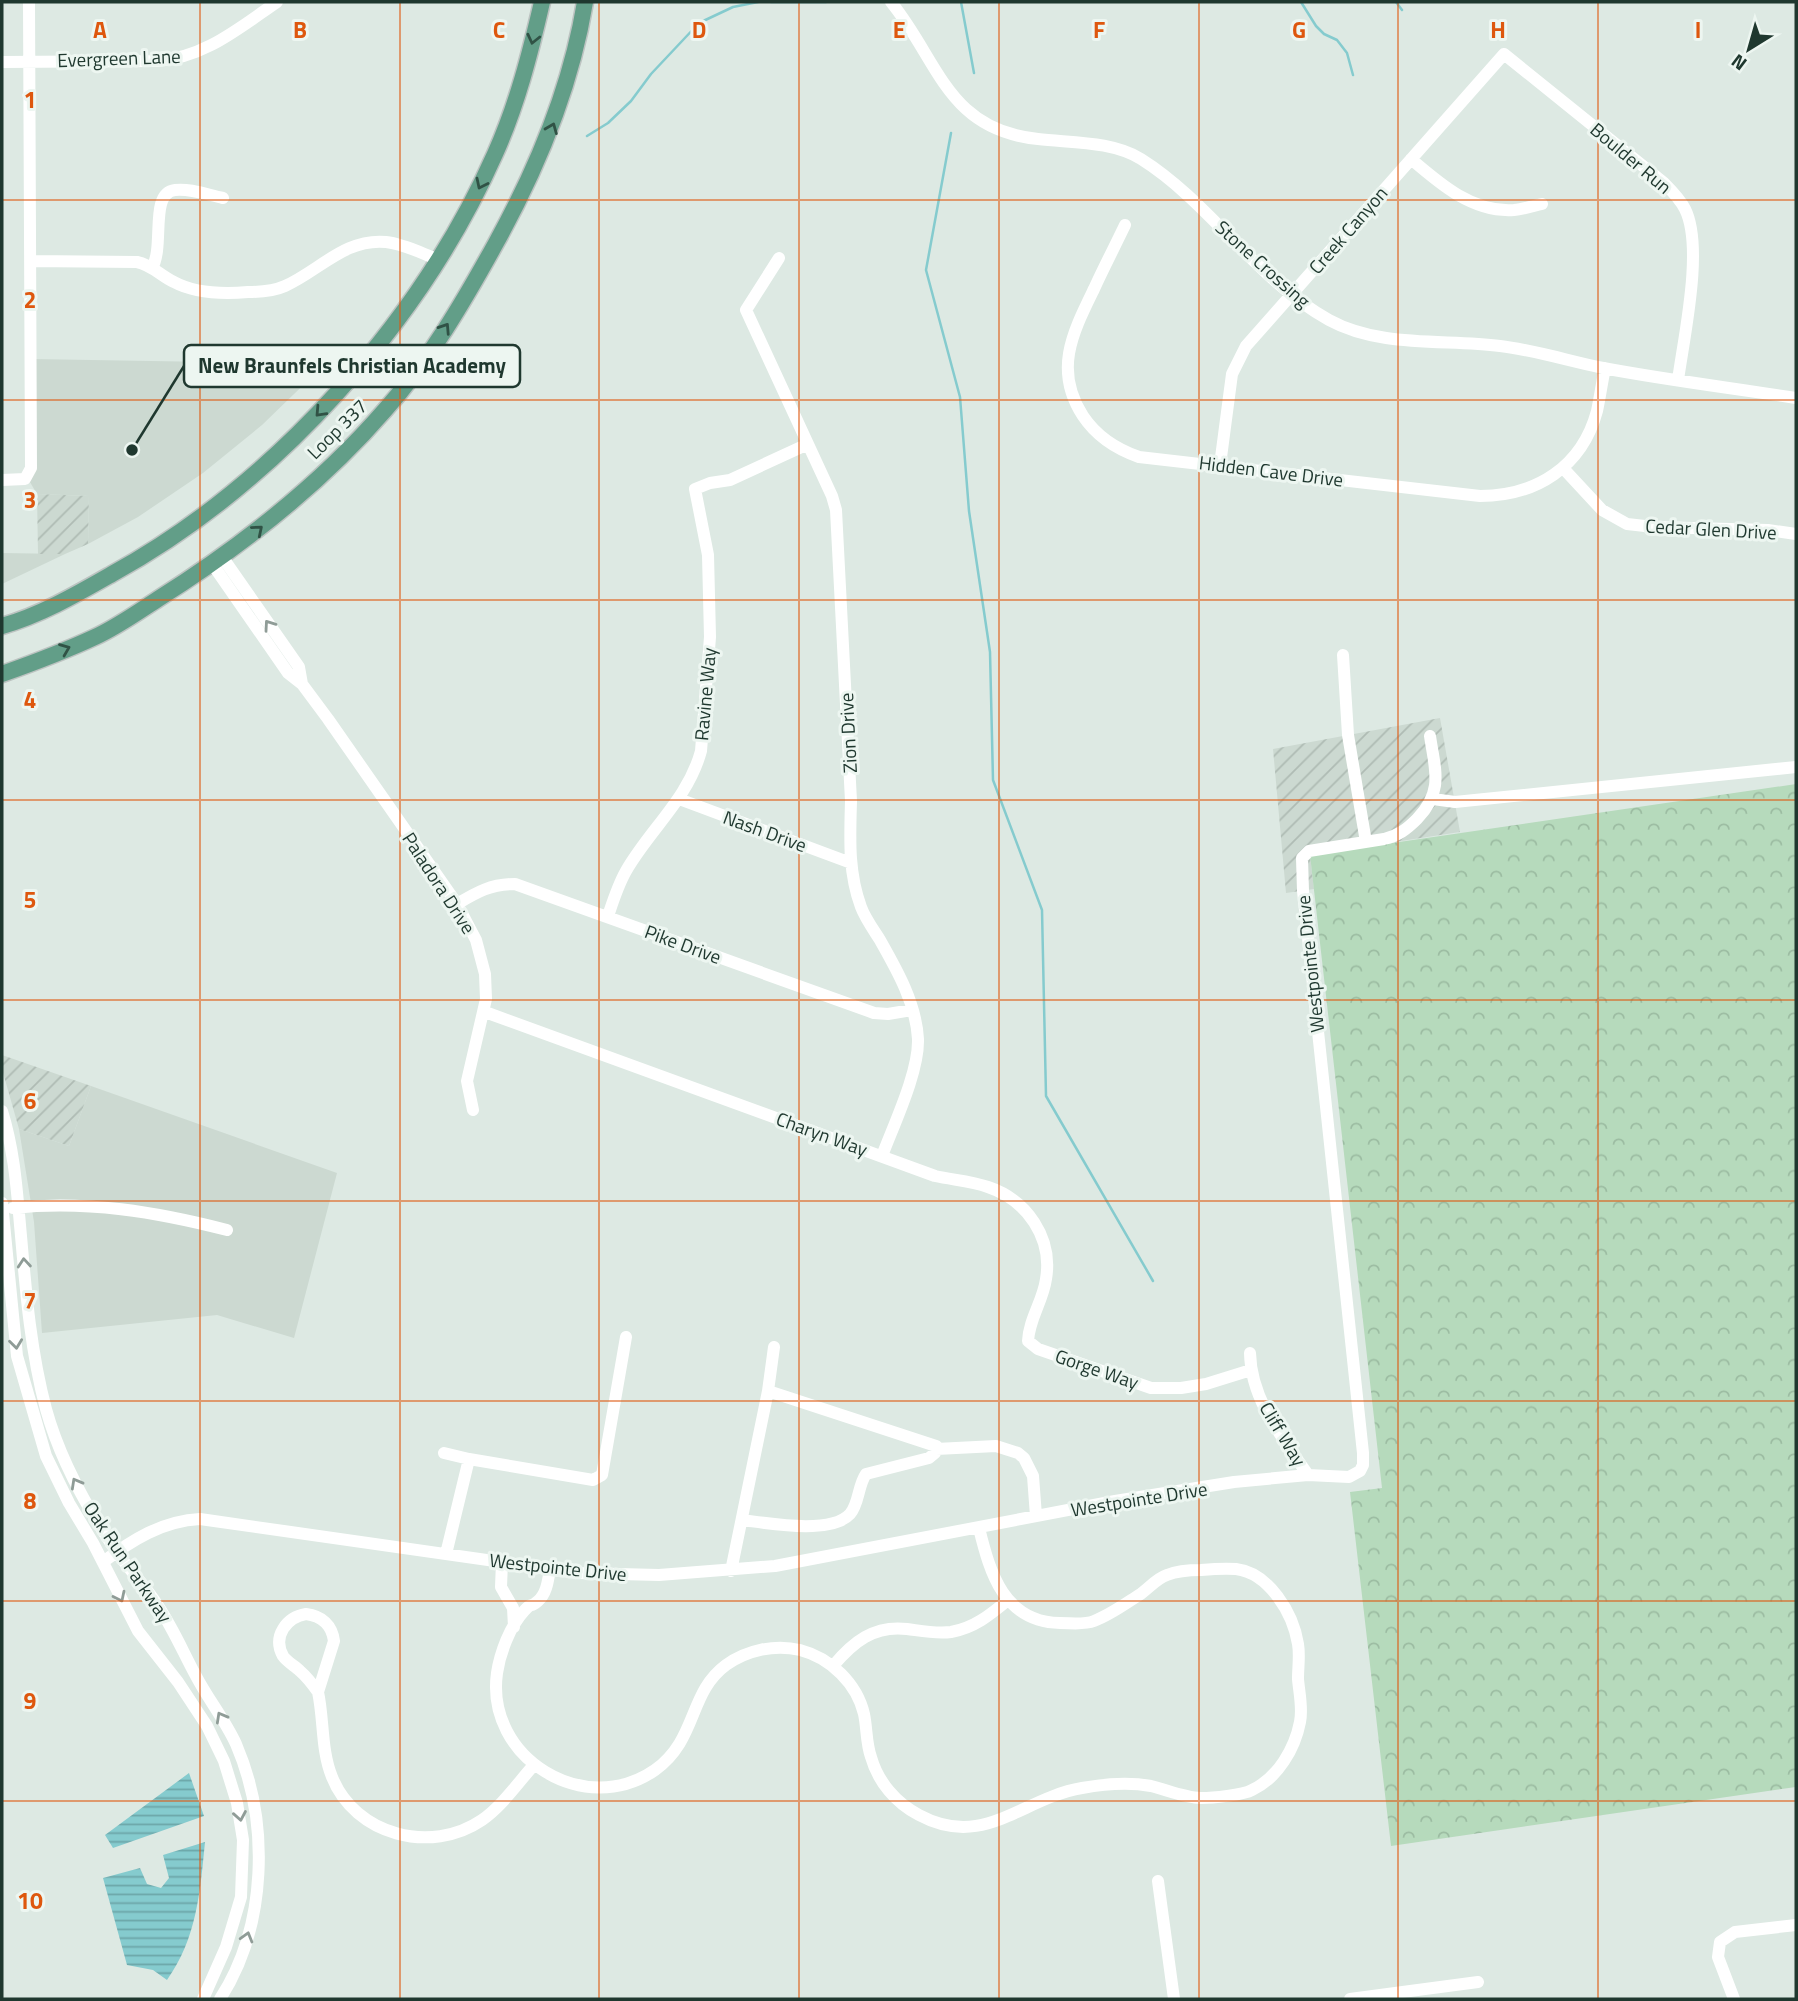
<svg xmlns="http://www.w3.org/2000/svg" width="1798" height="2001" font-family="'Titillium Web',sans-serif">
<style>
.built{fill:#ccd9d1}
.industrial{fill:url(#industrial-furrows)}
.forest{fill:url(#forest-crowns)}
.water{fill:url(#water-rules)}
.lines{fill:none;stroke-linecap:round;stroke-linejoin:round}
.stream{stroke:#85cbce;stroke-width:2.5}
.major-casing{stroke:#bcc3c1;stroke-width:19}
.minor{stroke:#fff;stroke-width:12}
.major{stroke:#629e88;stroke-width:16}
.oneway{stroke:#305245}
.oneway2{stroke:#8f9c97}
.grid{fill:none;stroke:#de570e;stroke-width:2;stroke-opacity:0.55}
.labels{text-anchor:middle;stroke-width:6;stroke-linejoin:round;paint-order:stroke}
.street-label{font-size:19px;fill:#1f382f;stroke:#edf6f1}
.grid-label{font-size:23px;text-anchor:middle;font-weight:bold;fill:#de570e;stroke:#edf6f1;stroke-width:6;stroke-linejoin:round;paint-order:stroke}
.leader{fill:none;stroke:#1f382f;stroke-width:2.5}
.callout-dot{fill:#1f382f;stroke:#edf6f1;stroke-width:2.5}
.callout{fill:#edf6f1;stroke:#1f382f;stroke-width:2.5}
.callout-label{font-size:21px;text-anchor:middle;font-weight:bold;fill:#1f382f}
</style>
<defs>
<pattern id="industrial-furrows" width="10" height="10" patternUnits="userSpaceOnUse" patternTransform="scale(1.75)"><rect width="10" height="10" fill="#ccd9d1"/><path d="M-1 1l2-2M0 10L10 0M9 11l2-2" fill="none" stroke="#afbbb4"/></pattern>
<pattern id="forest-crowns" width="20" height="18" patternUnits="userSpaceOnUse" patternTransform="scale(1.75)"><rect width="20" height="18" fill="#b6dabc"/><path d="M2 6a3 3 0 1 1 6 0M12 15a3 3 0 1 1 6 0" fill="none" stroke="#9cbca2"/></pattern>
<pattern id="water-rules" width="6" height="5" patternUnits="userSpaceOnUse" patternTransform="scale(1.75)"><rect width="6" height="5" fill="#85cbce"/><path d="M0 2.5h6" fill="none" stroke="#6ca6a8"/></pattern>
</defs>
<rect width="100%" height="100%" fill="#dde9e3"/>
<path class="built" d="M31,359L325,364L262,425L203,473L138,517L88,544L89,496L37,494L27,477Z
M2,553L65,554L2,584Z
M91,1086L337,1173L294,1338L217,1315L42,1333L34,1222L19,1129L69,1146Z"/>
<path class="industrial" d="M37,494L89,496L88,544L65,554H38Z
M1440,718L1460,832L1310,855L1314,889L1286,893L1273,749Z
M2,1055L91,1086L69,1146L19,1129L2,1069Z"/>
<path class="forest" d="M1796,784V1787L1391,1846L1350,1492L1382,1488L1310,855Z"/>
<path class="water" d="M189,1773L204,1816L113,1848L105,1835Z
M205,1842C200,1892 197,1938 167,1980L153,1970L127,1965L103,1878L140,1868L147,1884L161,1888L169,1878L163,1855Z"/>
<g class="lines">
<path class="stream" d="M771,2H826
M961,2L974,73
M1301,2L1316,26L1324,34L1337,40L1347,53L1353,75
M1396,2L1402,10
M951,133L926,270L960,397L969,511L990,652L993,780L1042,910L1046,1096L1153,1281
M587,136L608,123L631,101L651,74L699,23L733,7L758,2"/>
<defs>
<path id="major" d="M2,626C41,615 77,594 112,574C274,485 420,323 495,154C517,105 530,54 542,2
M2,674C33,663 65,651 95,637C117,627 138,612 158,599C242,546 320,485 385,410C429,361 464,301 496,243C538,167 571,88 585,2"/>
</defs>
<use href="#major" class="major-casing"/>
<path class="minor" d="M891,2C939,61 947,130 1038,139C1071,143 1112,141 1141,159C1211,203 1256,280 1329,320C1380,348 1444,339 1500,346C1534,350 1569,361 1603,368C1667,380 1732,388 1796,398
M2,62L156,61C204,58 239,28 277,2
M1411,159C1440,184 1473,213 1514,210C1524,209 1533,206 1542,204
M1125,225C1115,246 1104,267 1094,289C1073,332 1053,370 1083,416C1097,437 1116,449 1139,457L1480,496C1536,496 1582,467 1597,411C1600,397 1602,382 1605,368
M779,258L746,310L832,496L836,510L851,801C850,838 848,872 861,907C865,918 873,929 880,940C897,970 916,1003 918,1039C919,1072 894,1124 882,1156
M30,261L137,262C152,265 161,276 174,282C196,294 224,294 248,292C260,292 274,291 285,286C319,271 345,238 386,242C404,244 421,253 437,259
M152,268C165,246 149,193 175,190C190,188 208,195 223,198
M1220,465L1232,374L1246,346L1504,54L1664,183C1672,191 1680,199 1685,209C1704,247 1684,336 1678,380
M1563,468L1602,510L1627,524L1654,527L1768,530L1796,534
M2,480L25,479L31,468L29,2
M223,558L299,667L302,684
M213,565L288,673L302,684L328,719L457,904L476,940L485,974L486,999L467,1081L473,1110
M1343,655L1348,735L1366,842
M679,799L851,863
M1433,799L1455,802L1796,767
M457,904C477,892 491,884 515,884L874,1013L888,1014L912,1010
M608,916C613,901 618,885 626,871C650,829 688,799 701,751L710,637L708,555L695,489L710,483L730,480L808,444
M485,1012L935,1176C953,1180 971,1181 988,1187C1027,1200 1053,1238 1046,1279C1043,1301 1029,1319 1028,1341L1038,1349L1151,1388H1181L1206,1384L1251,1370
M2,1111C15,1153 17,1193 21,1236C26,1294 31,1353 46,1409C60,1460 87,1508 116,1551C129,1570 146,1586 158,1606C173,1628 183,1652 196,1676C208,1699 225,1720 236,1744C270,1823 267,1926 220,1999
M2,1203L17,1356L46,1456L69,1503L93,1543L138,1631L178,1682L207,1726L224,1761L237,1803L243,1840L241,1897L226,1947L203,1999
M13,1208C86,1200 157,1212 227,1230
M1250,1353C1251,1400 1282,1437 1308,1475
M768,1391L774,1347
M936,1449L996,1446L1018,1453L1024,1458L1033,1476L1036,1516
M444,1453L469,1459L446,1554
M469,1459L593,1480L602,1475L626,1337
M103,1562C132,1540 162,1521 200,1519L578,1573L659,1575L775,1566L1115,1501L1234,1482L1308,1475L1349,1477L1360,1471L1363,1465V1453L1303,891L1302,858L1309,851L1384,839C1398,836 1407,829 1417,819C1444,791 1435,770 1430,736
M502,1562L501,1587L513,1608L514,1627
M550,1569C548,1580 547,1593 538,1601C529,1609 533,1601 524,1611C510,1626 500,1653 497,1673C485,1758 585,1819 655,1770C698,1739 688,1693 726,1665C747,1650 775,1644 800,1650C831,1658 857,1684 864,1714C867,1728 866,1743 871,1757C878,1782 896,1803 919,1815C984,1850 1022,1798 1082,1788C1104,1784 1129,1782 1151,1786C1167,1790 1185,1798 1201,1798C1212,1798 1243,1795 1252,1790C1278,1778 1295,1748 1300,1722C1303,1708 1299,1692 1298,1679C1298,1667 1300,1655 1298,1644C1293,1613 1269,1573 1236,1569C1224,1568 1212,1569 1201,1570C1191,1570 1177,1571 1167,1575C1157,1578 1148,1589 1139,1595C1125,1604 1110,1615 1094,1621C1084,1625 1072,1623 1060,1623C1004,1622 990,1573 979,1528
M731,1571L768,1391L936,1446L935,1453L929,1458L866,1474C858,1485 859,1504 850,1514C831,1535 767,1523 742,1520
M306,1614C322,1616 332,1625 334,1641L318,1692C313,1685 307,1677 300,1671C295,1666 287,1662 283,1656C272,1636 287,1617 306,1614Z
M833,1666C853,1642 874,1625 907,1629C922,1631 936,1634 951,1632C974,1628 990,1615 1008,1600
M318,1692C324,1720 321,1750 332,1777C355,1835 431,1855 482,1820C502,1806 517,1784 533,1766
M1158,1881L1174,1999
M1350,1999L1478,1982
M1734,1999L1718,1957L1720,1942L1735,1932L1796,1925"/>
<use href="#major" class="major"/>
</g>
<defs><path id="oneway-chevron" d="M-2-3.5L2.5 0L-2 3.5" fill="none" stroke-width="1.6" stroke-linecap="round" stroke-linejoin="round" transform="scale(1.75)"/></defs>
<g class="oneway">
<use href="#oneway-chevron" transform="translate(533 39) rotate(103)"/>
<use href="#oneway-chevron" transform="translate(552 128) rotate(-68)"/>
<use href="#oneway-chevron" transform="translate(481 184) rotate(116)"/>
<use href="#oneway-chevron" transform="translate(445 328) rotate(-57)"/>
<use href="#oneway-chevron" transform="translate(320 412) rotate(133)"/>
<use href="#oneway-chevron" transform="translate(258 530) rotate(-40)"/>
<use href="#oneway-chevron" transform="translate(65 649) rotate(-22)"/>
</g>
<g class="oneway2">
<use href="#oneway-chevron" transform="translate(269 625) rotate(-125)"/>
<use href="#oneway-chevron" transform="translate(24 1263) rotate(-95)"/>
<use href="#oneway-chevron" transform="translate(16 1344) rotate(83)"/>
<use href="#oneway-chevron" transform="translate(76 1483) rotate(-119)"/>
<use href="#oneway-chevron" transform="translate(120 1597) rotate(64)"/>
<use href="#oneway-chevron" transform="translate(221 1717) rotate(-119)"/>
<use href="#oneway-chevron" transform="translate(240 1816) rotate(80)"/>
<use href="#oneway-chevron" transform="translate(247 1937) rotate(-74)"/>
</g>
<path class="grid" d="M200,2V1999M400,2V1999M599,2V1999M799,2V1999M999,2V1999M1199,2V1999M1398,2V1999M1598,2V1999M2,200H1796M2,400H1796M2,600H1796M2,800H1796M2,1000H1796M2,1201H1796M2,1401H1796M2,1601H1796M2,1801H1796"/>
<g class="labels">
<g class="street-label">
<text transform="translate(119 58) rotate(-2)" y="7">Evergreen Lane</text>
<text transform="translate(1631 158) rotate(40)" y="7">Boulder Run</text>
<text transform="translate(1348 230) rotate(-49)" y="7">Creek Canyon</text>
<text transform="translate(1263 264) rotate(42)" y="7">Stone Crossing</text>
<text transform="translate(337 429) rotate(-45)" y="7">Loop 337</text>
<text transform="translate(1271 471) rotate(7)" y="7">Hidden Cave Drive</text>
<text transform="translate(1711 529) rotate(3)" y="7">Cedar Glen Drive</text>
<text transform="translate(705 694) rotate(-85)" y="7">Ravine Way</text>
<text transform="translate(848 733) rotate(-93)" y="7">Zion Drive</text>
<text transform="translate(765 831) rotate(20)" y="7">Nash Drive</text>
<text transform="translate(439 883) rotate(57)" y="7">Paladora Drive</text>
<text transform="translate(683 944) rotate(20)" y="7">Pike Drive</text>
<text transform="translate(1310 964) rotate(-96)" y="7">Westpointe Drive</text>
<text transform="translate(822 1134) rotate(20)" y="7">Charyn Way</text>
<text transform="translate(1097 1369) rotate(19)" y="7">Gorge Way</text>
<text transform="translate(1283 1434) rotate(59)" y="7">Cliff Way</text>
<text transform="translate(1139 1499) rotate(-9)" y="7">Westpointe Drive</text>
<text transform="translate(128 1562) rotate(56)" y="7">Oak Run Parkway</text>
<text transform="translate(558 1567) rotate(6)" y="7">Westpointe Drive</text>
</g>
</g>
<g class="grid-label">
<text x="100" y="38">A</text>
<text x="300" y="38">B</text>
<text x="499" y="38">C</text>
<text x="699" y="38">D</text>
<text x="899" y="38">E</text>
<text x="1099" y="38">F</text>
<text x="1299" y="38">G</text>
<text x="1498" y="38">H</text>
<text x="1698" y="38">I</text>
<text x="30" y="108">1</text>
<text x="30" y="308">2</text>
<text x="30" y="508">3</text>
<text x="30" y="708">4</text>
<text x="30" y="908">5</text>
<text x="30" y="1109">6</text>
<text x="30" y="1309">7</text>
<text x="30" y="1509">8</text>
<text x="30" y="1709">9</text>
<text x="30" y="1909">10</text>
</g>
<path class="leader" d="M132 450L184 366"/>
<circle class="callout-dot" cx="132" cy="450" r="7"/>
<rect class="callout" x="184" y="345" width="336" height="42" rx="7"/>
<g class="callout-label">
<text x="352" y="373">New Braunfels Christian Academy</text>
</g>
<rect width="1798" height="2001" fill="none" stroke="#1f382f" stroke-width="7"/>
<g transform="translate(1749 49) rotate(217)" stroke="#edf6f1" stroke-width="5" paint-order="stroke">
<path d="M0-5L12 26L0 18L-12 26Z" fill="#1f382f"/>
<text y="-10" font-size="19" font-weight="bold" text-anchor="middle" fill="#1f382f">N</text>
</g>
</svg>
